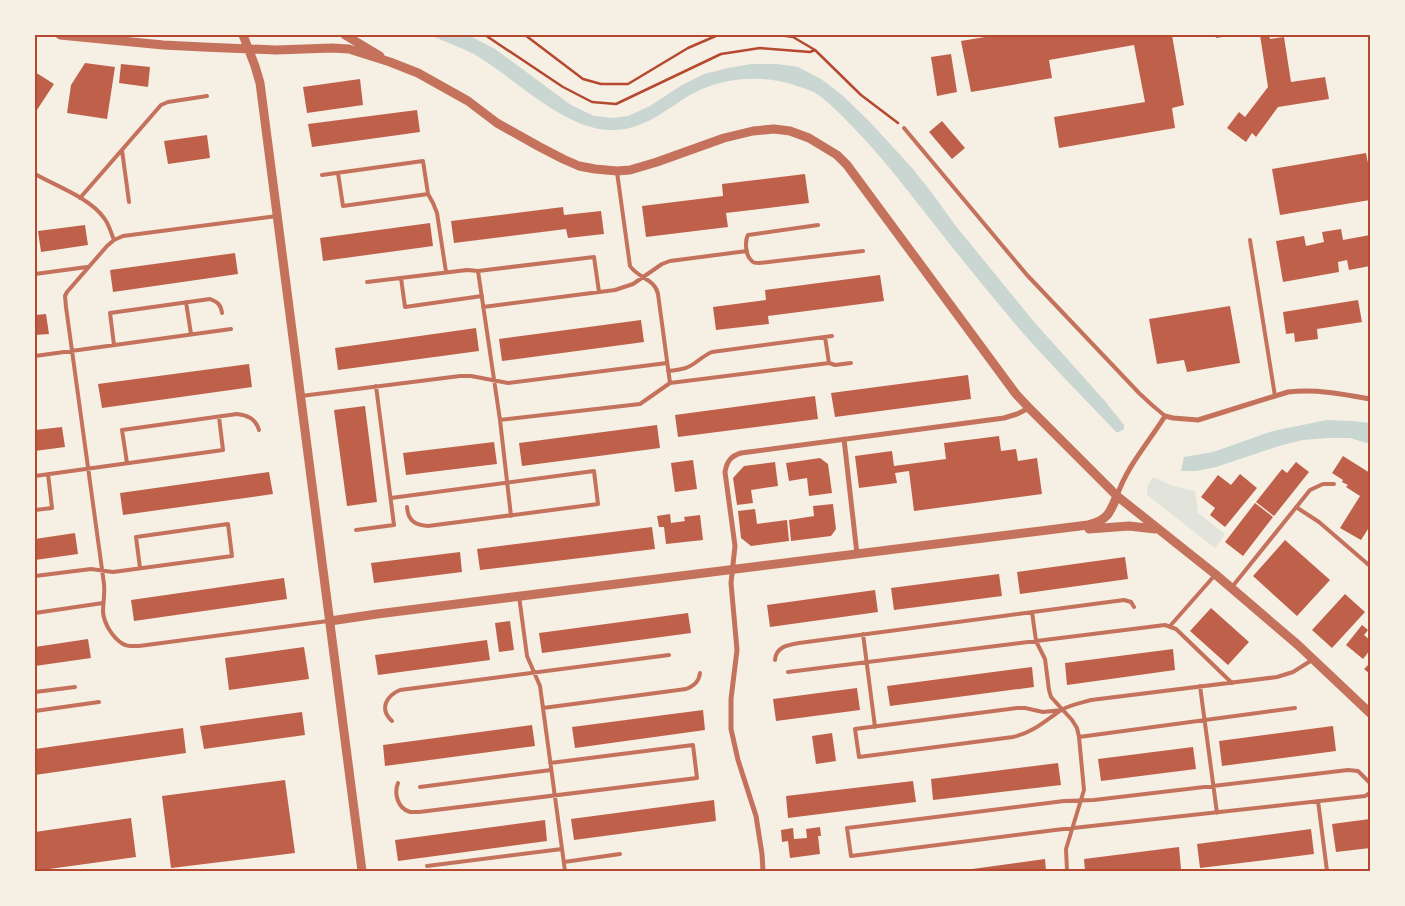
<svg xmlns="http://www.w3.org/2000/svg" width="1405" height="906" font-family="Lato,sans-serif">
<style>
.green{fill:#e2e4dc}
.water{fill:#c9d6d2}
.building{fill:#bf614a}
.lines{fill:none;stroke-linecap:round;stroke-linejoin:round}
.path{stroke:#b5482f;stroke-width:2.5}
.service{stroke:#c5725c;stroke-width:4}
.minor{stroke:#c5725c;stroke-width:5}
.tertiary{stroke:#c5725c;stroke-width:9}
.neatline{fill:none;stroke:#b5482f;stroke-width:2}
</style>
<rect width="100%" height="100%" fill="#f6efe4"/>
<path class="green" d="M1153,477L1173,486L1195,491L1198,513L1225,534L1215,548L1147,495V487Z"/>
<path class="water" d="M429,35H468L495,49L571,105L594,116L613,118L628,116L650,106L682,85L704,74L728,68L751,64H777L798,67L821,79L842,95L869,121L912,168L932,193L955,225L1035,323L1104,400L1124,425V429L1119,432H1116C1085,399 1052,366 1022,332C995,300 967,266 941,233C910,194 880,153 844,118C835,109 825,99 814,92C809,90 803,88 797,86C763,74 722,77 690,95C665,110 643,131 611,130C563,129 515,78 474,54C460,47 444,41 429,35Z
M1327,420L1352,421L1370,423V444L1350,438H1327L1303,440L1279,446L1216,467L1196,471H1181L1184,457L1213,452L1273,431Z"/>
<path class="building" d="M997,35H1172L1184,105L1172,108L1175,128L1059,148L1054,117L1145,102L1134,45L1049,60L1052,78L971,92L961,41Z
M1215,35H1228V36L1216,38Z
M1260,35H1269L1270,39L1284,37L1291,82L1325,77L1329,99L1278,107L1256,137L1252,133L1246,142L1227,128L1239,112L1245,117L1268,87Z
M951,54L957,92L937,96L931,57Z
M85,63L115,67L107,119L67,113L71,85Z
M121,64L150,67L148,87L119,83Z
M35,72L54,84L35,113Z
M360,79L363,105L307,113L303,87Z
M417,110L420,132L312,147L308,124Z
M942,121L965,148L952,159L929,132Z
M207,135L210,158L168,164L164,141Z
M1366,153L1370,173V200L1280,215L1272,169Z
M805,174L809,203L726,213L728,227L646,237L642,206L723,196L722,184Z
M563,207L564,215L601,211L604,234L568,238L566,229L454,243L451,221Z
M430,223L433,246L323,261L320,238Z
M85,225L88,245L41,252L38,231Z
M1341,229L1343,240L1370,235V266L1349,270L1347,260L1338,262L1339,272L1283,282L1276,241L1304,236L1306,246L1324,242L1322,232Z
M235,253L238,274L113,292L110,270Z
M880,275L884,301L768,316L769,324L716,330L713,307L766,300L765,290Z
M1358,300L1362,322L1317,329L1318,339L1295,342L1294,333L1286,334L1283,312Z
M1230,306L1240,363L1187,372L1184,360L1157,364L1149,319Z
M46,314L49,334L35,335V315Z
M641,320L644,342L502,361L499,339Z
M476,328L479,351L338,370L335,348Z
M249,364L252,387L102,408L98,384Z
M968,375L971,399L835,417L831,393Z
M815,396L818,419L678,437L675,415Z
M365,406L377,502L347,506L334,410Z
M657,425L660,448L522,466L519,443Z
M62,427L65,447L35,451V430Z
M999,436L1001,451L1016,449L1018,461L1037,458L1042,494L914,511L909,471L895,473L897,483L859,488L855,456L892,451L894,466L946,459L944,443Z
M494,442L497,464L406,475L403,453Z
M1343,456L1370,473L1369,482H1370V526L1361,540L1340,528L1360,496L1346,487L1348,485L1342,482L1343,480L1332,473Z
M820,458L828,464L832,493L809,496L807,478L789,481L786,463Z
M693,460L697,489L675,492L671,463Z
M775,462L778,486L751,490L753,503L737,505L733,478L744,466Z
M1296,462L1309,472L1274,516L1256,502L1282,469L1287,473Z
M269,472L273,494L123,515L120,493Z
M1240,474L1257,488L1225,527L1210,515L1215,508L1201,497L1218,475L1231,485Z
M1255,503L1273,517L1243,556L1225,542Z
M833,504L836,529L831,536L791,541L789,520L814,516L813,506Z
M755,509L757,524L787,520L789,541L751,546L741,538L738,511Z
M670,514L671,523L685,521L684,517L700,515L703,540L666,544L664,527H659L657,516Z
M652,527L655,549L480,570L477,549Z
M75,533L78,554L35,560V539Z
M1285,540L1330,580L1297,616L1253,576Z
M460,552L462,572L374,583L371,563Z
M1125,557L1128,579L1020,594L1017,572Z
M999,574L1002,596L894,610L891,588Z
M284,578L287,599L134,621L131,600Z
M875,590L878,612L770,627L767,605Z
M1345,594L1365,612L1332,648L1312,630Z
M1211,608L1249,642L1228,665L1190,631Z
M688,613L691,633L542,653L539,633Z
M510,621L514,650L499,652L495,623Z
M1362,625L1368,630L1364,635L1370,640V650L1363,659L1346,645Z
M88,639L91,658L35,666V647Z
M487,640L490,660L378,675L375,655Z
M304,647L309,679L229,690L225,658Z
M1173,649L1175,670L1067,685L1065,663Z
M1370,663V674L1364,669Z
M1032,667L1034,687L890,706L887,686Z
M857,688L860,710L776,721L773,699Z
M703,710L705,730L575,748L572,727Z
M302,712L305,735L204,749L200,726Z
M532,725L535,746L385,766L383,745Z
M1333,726L1336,751L1222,766L1219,741Z
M183,728L186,753L35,775V749Z
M832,733L836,761L816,764L812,736Z
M1193,747L1196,769L1101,781L1098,759Z
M1058,763L1061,785L933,800L931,779Z
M285,780L295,853L171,868L162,796Z
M913,781L916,802L788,818L786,796Z
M714,800L716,821L574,840L571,819Z
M131,818L136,857L35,871V832Z
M1370,819V848L1336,852L1332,824Z
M545,820L547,841L398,861L395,840Z
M820,827L821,836H818L820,854L790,858L788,841L782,842L781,830L793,828L794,839L807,838L806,829Z
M1311,829L1314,854L1200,868L1197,844Z
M1179,847L1181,869L1167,871H1085L1084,859Z
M1045,859L1046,871H965V870Z"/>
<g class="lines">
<path class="path" d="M485,35L563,87L592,102L616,104L721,54L760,48L810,52L815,50
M525,35L583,79L601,84H628L688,48L718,35
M779,35L793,37L815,50L861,95L898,123"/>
<path class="service" d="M904,128L1027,275L1139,393L1152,405L1165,416
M122,150L129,202
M617,172L630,266C638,278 655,279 658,294L670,383
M338,173L343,206L428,194
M35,174C56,186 90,198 104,218C109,224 111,233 114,240
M322,175L423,161L428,194L433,203L437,213L446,272
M80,198L161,105L168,102L207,96
M277,216L123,236L114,240L107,246L67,292L65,296L66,307L104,584C105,594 103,603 103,612C104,624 113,638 123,644C128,647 133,646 139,646L328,621
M818,225L748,235C745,240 745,255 751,260C753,263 755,263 759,263L863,251
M1250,240L1275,396
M478,271L500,420L511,516
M35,274L87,267
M401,278L405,307L482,296
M367,282L467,270L478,271L594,257L599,292
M186,302L191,334
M483,307L615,290L633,284L662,264L670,261L747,251
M825,337L829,363
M114,345L110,313L210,299C218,302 221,305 222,313
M35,356L231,329
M668,371C675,370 682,370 688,367C697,363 702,356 712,352L832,336
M35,383V389
M301,396L460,376H471L508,383L667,363
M500,420L640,404L670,383L829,363L835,365L851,363
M127,463L122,430L237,414C248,415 256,419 259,430
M35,476L223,450L219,417
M391,498L594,471L598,504L428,526C414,525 408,520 407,507
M1296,507L1319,522L1370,566
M35,510L52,508L48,474
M356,530L394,525L376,386
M35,576L91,569L113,572L232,556L228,524L136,537L140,568
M1232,587L1310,490L1323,484H1334
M519,596L527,656L540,686L565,871
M1032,612L1036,641L1045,659L1049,690L1051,697L1072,720L1077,728L1079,737L1084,790L1066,849L1067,871
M35,613L103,603
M1170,626L1215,575
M863,634L875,727
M775,660C776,647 787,645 799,643L1124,600L1131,602L1134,607
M788,672L1165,625L1176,629L1232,683
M1200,686L1217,813
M35,692L75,687
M543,708L686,689C694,686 699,682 700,673
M1062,710L1043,712L1025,708H1017L855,729L859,757L1013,737C1032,733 1045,721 1061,710C1070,705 1080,703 1091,700L1277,677L1293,672L1312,660
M35,711L99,702
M392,721C379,709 386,696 400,690L669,655
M1079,737L1295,708
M398,783C394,793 397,808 410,812C410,812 418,812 419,812L697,778L693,745L550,763
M1370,783L1358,771L1348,770L1094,800L1064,801L847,828L851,856L1055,830L1365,796L1370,793
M420,787L551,770
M1318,801L1327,871
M564,862L620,854
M427,866L562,849"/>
<path class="minor" d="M844,439L857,554
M1117,496C1127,466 1149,442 1165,416L1173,418L1198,420L1288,392C1316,389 1343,394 1370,399
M763,871L762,854L756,816L738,760L731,729V699L737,650L731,583L735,546L725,472C727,461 731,456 741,453L1004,418L1017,414L1029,408"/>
<path class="tertiary" d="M60,35L163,45L203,47L276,50L332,48L349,49L390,62L418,73L468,101L497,123L538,146L563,159L579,166L595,169L617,171L630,170L657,162L724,138L753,131L774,129L790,131L809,138L837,155L847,165L1016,394L1029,408L1117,496L1215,574L1298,645L1370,713
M243,35L255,66L260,83L362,871
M345,35L380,56
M1089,529L1129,526L1155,529
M330,621L377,614L1088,525C1107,521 1110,513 1117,496"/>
</g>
<rect width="1405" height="906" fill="none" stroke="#f6efe4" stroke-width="72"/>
<rect x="36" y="36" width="1333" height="834" class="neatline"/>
</svg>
